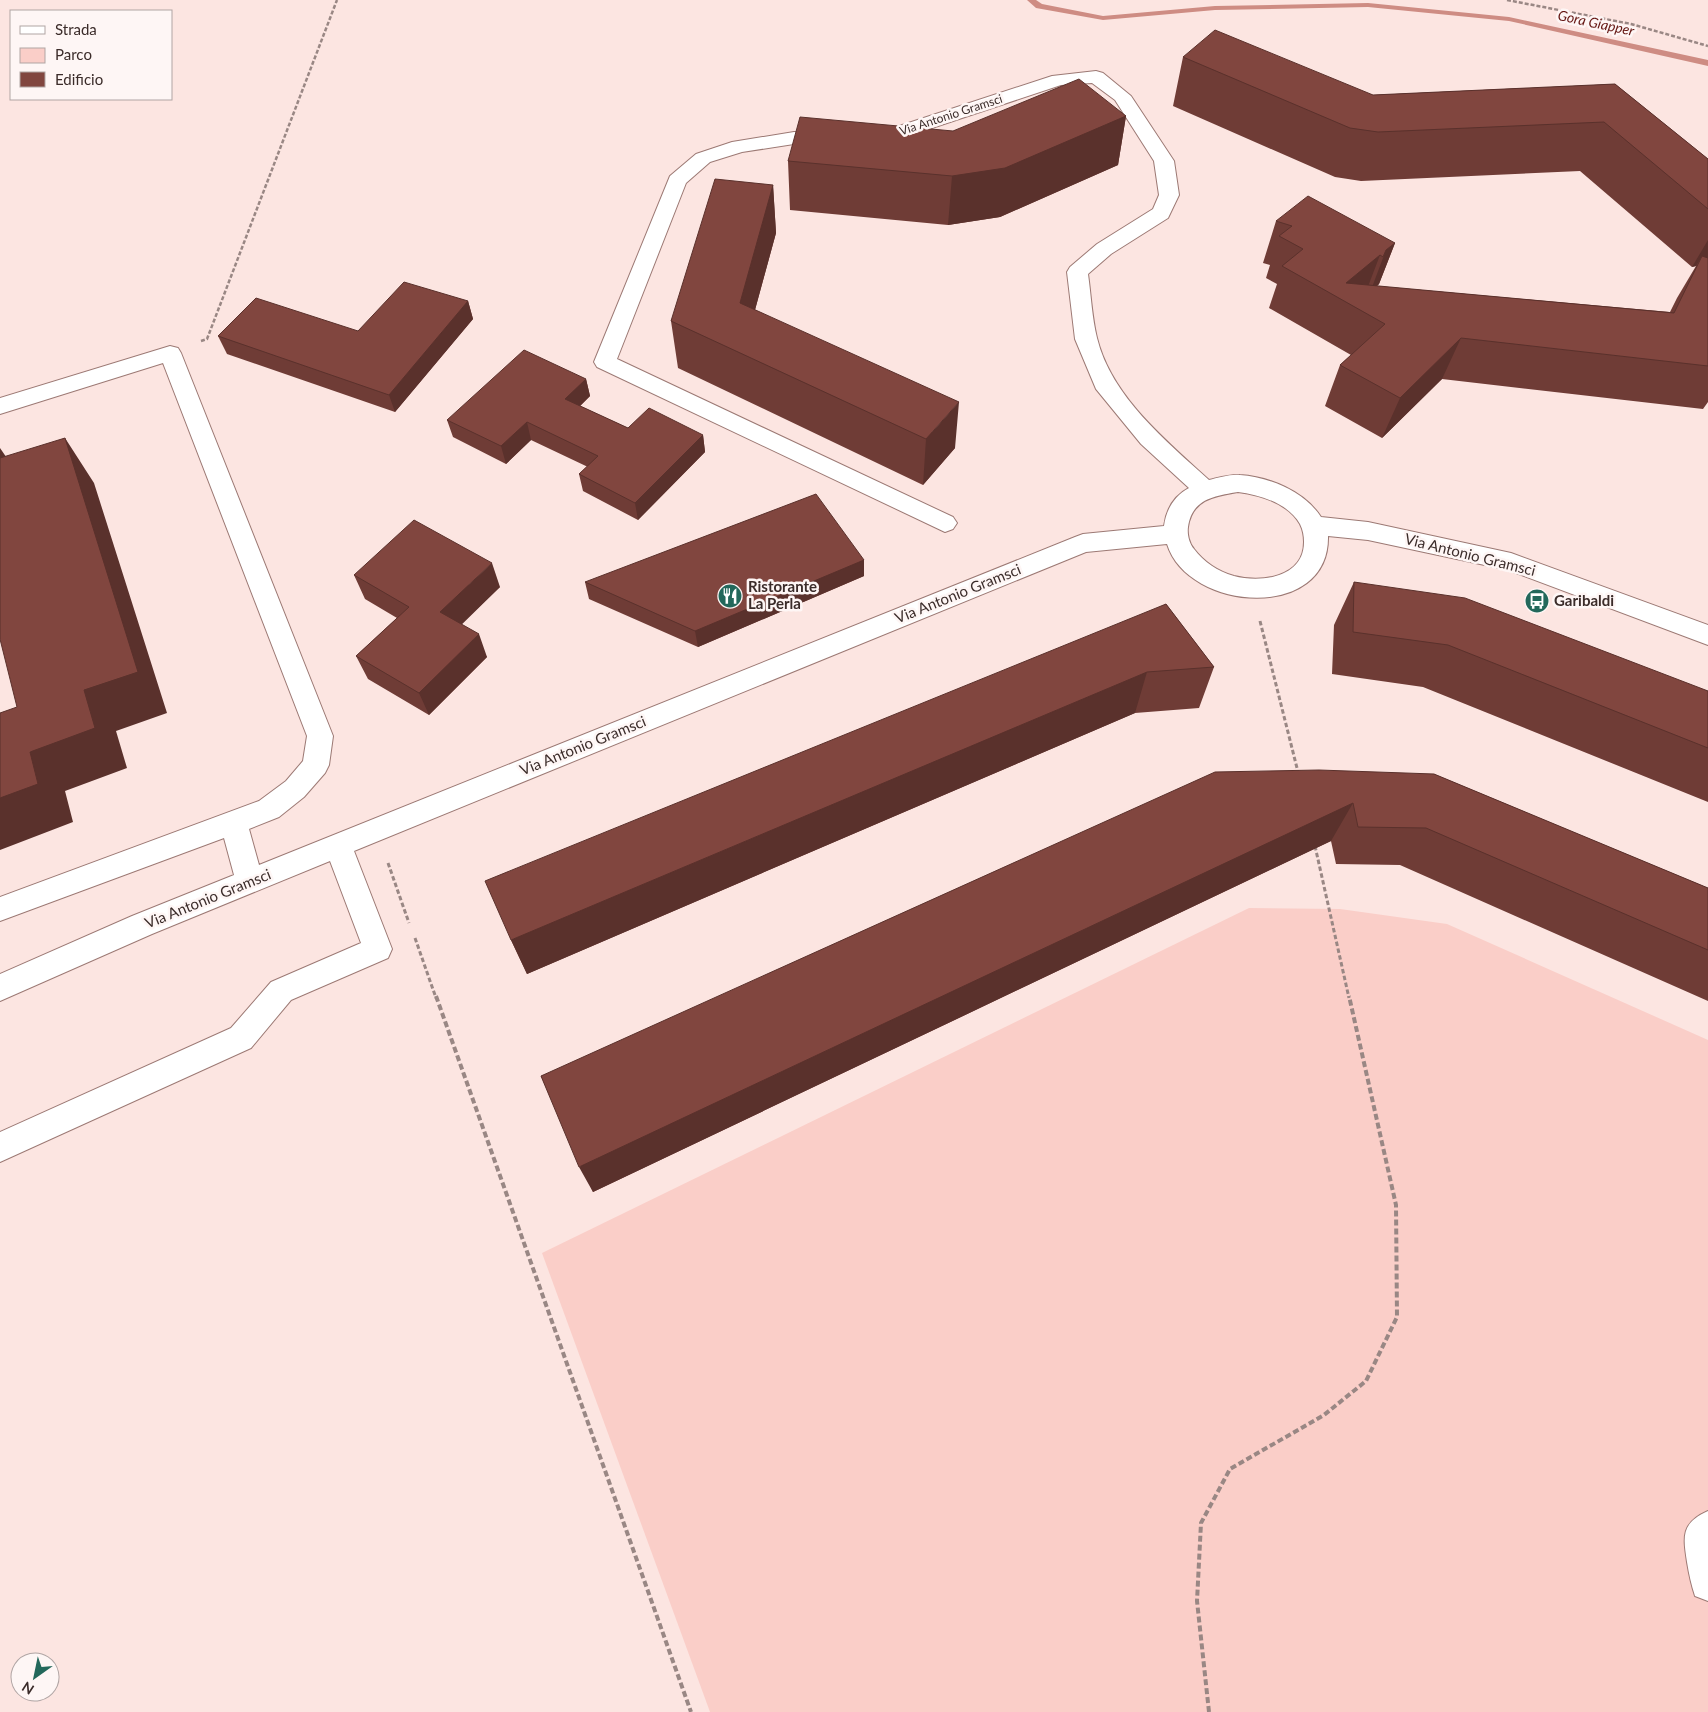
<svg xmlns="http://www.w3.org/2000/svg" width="1708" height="1712" font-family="Lato,sans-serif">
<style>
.green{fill:#facec8}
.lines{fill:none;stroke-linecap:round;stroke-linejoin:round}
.stream{fill:#ce8c83;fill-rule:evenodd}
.minor-casing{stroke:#9c7974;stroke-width:2}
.path-far2{stroke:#998784;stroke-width:2.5;stroke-dasharray:4 2;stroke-linecap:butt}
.path-far1{stroke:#998784;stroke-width:3;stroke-dasharray:4.5 2.5;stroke-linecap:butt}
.path{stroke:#998784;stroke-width:4;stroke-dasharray:6 3;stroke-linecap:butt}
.minor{fill:#fff;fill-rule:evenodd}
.wall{fill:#6f3c36}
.shaded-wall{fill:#5a312c}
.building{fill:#81463f;stroke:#5a312c}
.labels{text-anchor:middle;stroke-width:5;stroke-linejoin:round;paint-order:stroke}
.far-street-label{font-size:12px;fill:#3b2c2a;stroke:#fef6f5}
.far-water-label{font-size:14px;font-style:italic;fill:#651612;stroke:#fef6f5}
.street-label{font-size:15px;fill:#3b2c2a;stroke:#fef6f5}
.poi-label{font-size:15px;font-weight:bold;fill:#3b2c2a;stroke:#fef6f5;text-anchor:start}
</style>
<rect width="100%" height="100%" fill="#fce5e1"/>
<path class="green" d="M1249,908L1340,909L1447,924L1708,1040V1712H710L542,1253Z"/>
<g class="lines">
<path class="stream" d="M1027,0H1036L1042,4L1103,16L1215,6L1368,3L1509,17L1708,60V66L1509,21L1368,7L1215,10L1103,20L1036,8Z"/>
<defs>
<path id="minor" d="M1096,71L1103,73L1131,96L1174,161L1179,195L1168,218L1111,254L1088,274C1091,295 1092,318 1097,338C1111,396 1166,441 1209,480C1218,478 1230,474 1240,475C1269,477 1304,491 1321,517L1368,522L1511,553L1708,625V645L1508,570L1368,540L1328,536C1330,622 1188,612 1167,544L1086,552L354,851L392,949L388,958L291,1000L251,1048L0,1162V1132L231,1028L271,982L361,943L330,861L152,934L0,1001V974L132,916L234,875L224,838L0,921V897L259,801L286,781L303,761L307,736L163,363L0,414V398L170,346L178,348L181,353L333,736L329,765L325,773L304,797L279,817L249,829L259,865L1075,537L1083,534L1164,526C1166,510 1174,496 1189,488L1141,444L1096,389L1075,339L1067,272L1070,267L1097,244L1153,209L1159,195L1154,161L1115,100L1092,83L1061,85L899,139L892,141L870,139L867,135L870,131L890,129L1052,76ZM1238,492C1260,495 1288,503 1300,524C1303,530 1304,536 1304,542C1304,578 1260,583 1234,576C1217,571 1204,562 1194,549C1189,543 1187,534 1188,527C1192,499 1214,496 1238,492Z
M831,131L838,133L841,137L838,141L794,144L742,152L710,162L686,183L617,359L953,517L957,523L953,529L945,532L597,367L594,362L670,176L696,154L732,142L794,132Z
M1708,1511V1601L1695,1596C1691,1584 1689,1574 1687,1562C1683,1536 1681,1523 1708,1511Z"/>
</defs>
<use href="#minor" class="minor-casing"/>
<path class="path-far2" d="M1507,0L1631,24L1708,46
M201,341L207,339L337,0"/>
<path class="path-far1" d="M1260,621L1298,772
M1315,846L1349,998
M388,863L409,923
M415,938L436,998"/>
<path class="path" d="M436,996L691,1712
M1209,1712L1197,1601L1201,1523L1230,1469L1324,1415L1366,1381L1397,1317L1396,1205L1349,996"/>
<use href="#minor" class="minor"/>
</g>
<path class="wall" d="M1183,57L1373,95L1615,84L1708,159V402L1703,409L1442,379L1382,438L1325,406L1340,365L1351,355L1269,308L1277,284L1266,278L1270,265L1263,263L1276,221L1395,243L1379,284L1377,286L1670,312L1677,298L1696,266L1692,267L1580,171L1361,181L1335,177L1173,106Z
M1126,116L1118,165L1000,217L948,225L790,210L788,161L953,131Z
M773,185L776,233L755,310L955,448L923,485L678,368L671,321Z
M468,301L473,319L395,412L227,354L218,336L358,331Z
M586,379L590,396L580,406L628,428L703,435L705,452L638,520L583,491L579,474L588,467L531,440L506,464L453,437L447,420Z
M864,560V576L698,647L589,599L585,582Z
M354,575L500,587L461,624L487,657L429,715L368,679L356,656L397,618L365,599Z
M1354,582L1708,691V802L1423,687L1332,674L1334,625Z
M1166,604L1214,667L1199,708L1135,713L527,974L511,940Z
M1434,774L1708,888V1001L1400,865L1336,864L1331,841L593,1192L541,1076Z"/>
<path class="shaded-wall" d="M1126,116L1118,165L1000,217L948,225L952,176Z
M773,185L776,233L744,350L740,303Z
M1708,240V262L1702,256L1696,266L1692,267Z
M1395,243L1379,284L1370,292L1368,298L1386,250Z
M1380,255L1364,297L1346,283Z
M468,301L473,319L395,412L389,395Z
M1461,338L1442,379L1382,438L1400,398Z
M586,379L590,396L569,417L565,399Z
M959,402L955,448L923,485L926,439Z
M527,422L531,440L506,464L501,446Z
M703,435L705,452L638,520L635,503Z
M65,438L94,483L167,713L116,731L127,768L65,791L73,822L0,850V798L30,752L84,690Z
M0,448L13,467L0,473Z
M864,560V576L698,647L695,631Z
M492,563L500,587L450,636L440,612Z
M479,634L487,657L429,715L419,693Z
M1147,672L1135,713L527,974L511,940Z
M1353,803L1331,841L593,1192L579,1167Z"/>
<path class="building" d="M1215,30L1373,95L1615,84L1708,159V209L1604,122L1378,132L1350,128L1183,57Z
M1079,79L1126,116L1005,168L952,176L788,161L800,117L953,131Z
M715,179L773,185L740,303L959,402L926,439L671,321Z
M1308,196L1395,243L1386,250L1383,257L1380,255L1346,283L1674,313L1702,256L1708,258V366L1461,338L1400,398L1340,365L1385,324L1282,266L1303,249L1279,236L1292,226L1276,221Z
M404,282L468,301L389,395L218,336L256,298L358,331Z
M524,350L586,379L565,399L628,428L649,408L703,435L635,503L579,474L598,456L527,422L501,446L447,420Z
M65,438L138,672L84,690L95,728L30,752L38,784L0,798V713L17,707L0,639V458Z
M816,494L864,560L695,631L585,582Z
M414,520L492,563L440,612L479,634L419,693L356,656L409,607L354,575Z
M1354,582L1465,598L1708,691V748L1448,645L1353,632Z
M1166,604L1214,667L1147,672L511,940L485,881Z
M1319,770L1434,774L1708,888V950L1426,828L1358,827L1353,803L579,1167L541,1076L1215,772Z"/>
<defs>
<symbol id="restaurant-disc" viewBox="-11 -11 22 22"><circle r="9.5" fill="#23685b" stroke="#fef6f5"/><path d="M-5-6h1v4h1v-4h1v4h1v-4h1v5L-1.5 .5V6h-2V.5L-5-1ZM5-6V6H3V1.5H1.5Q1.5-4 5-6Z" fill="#fff"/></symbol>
<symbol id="bus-disc" viewBox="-11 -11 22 22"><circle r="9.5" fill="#23685b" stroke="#fef6f5"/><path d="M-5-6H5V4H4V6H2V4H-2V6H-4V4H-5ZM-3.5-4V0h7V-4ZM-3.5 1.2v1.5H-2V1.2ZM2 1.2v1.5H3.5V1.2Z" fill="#fff"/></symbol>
</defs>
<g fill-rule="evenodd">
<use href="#restaurant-disc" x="716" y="582" width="28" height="28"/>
<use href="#bus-disc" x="1523" y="587" width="28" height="28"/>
</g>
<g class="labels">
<g class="far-street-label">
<text transform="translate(951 115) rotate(-18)" y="4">Via Antonio Gramsci</text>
</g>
<g class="far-water-label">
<text transform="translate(1596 23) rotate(12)" y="5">Gora Giapper</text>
</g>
<g class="street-label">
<text transform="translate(1470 555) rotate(14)" y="5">Via Antonio Gramsci</text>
<text transform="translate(958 594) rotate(-22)" y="5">Via Antonio Gramsci</text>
<text transform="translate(583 746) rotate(-22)" y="5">Via Antonio Gramsci</text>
<text transform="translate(208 899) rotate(-22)" y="5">Via Antonio Gramsci</text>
</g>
<g class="poi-label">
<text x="748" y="592">Ristorante<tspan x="748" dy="17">La Perla</tspan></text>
<text x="1554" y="606">Garibaldi</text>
</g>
</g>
<rect x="10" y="10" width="162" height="90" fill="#fef6f5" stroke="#b0a5a4"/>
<rect x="20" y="26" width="25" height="8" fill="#ffffff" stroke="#b0a5a4"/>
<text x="55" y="35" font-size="15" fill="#3b2c2a">Strada</text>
<rect x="20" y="48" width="25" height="15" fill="#facec8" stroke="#b0a5a4"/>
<text x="55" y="60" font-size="15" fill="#3b2c2a">Parco</text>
<rect x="20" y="72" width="25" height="15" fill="#81463f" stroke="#b0a5a4"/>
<text x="55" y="85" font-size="15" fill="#3b2c2a">Edificio</text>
<g transform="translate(35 1677) rotate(213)"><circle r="24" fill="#fef6f5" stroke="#b0a5a4"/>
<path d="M0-4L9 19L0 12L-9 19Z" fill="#23685b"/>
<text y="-8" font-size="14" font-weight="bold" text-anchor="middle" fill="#3b2c2a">N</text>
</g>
</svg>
